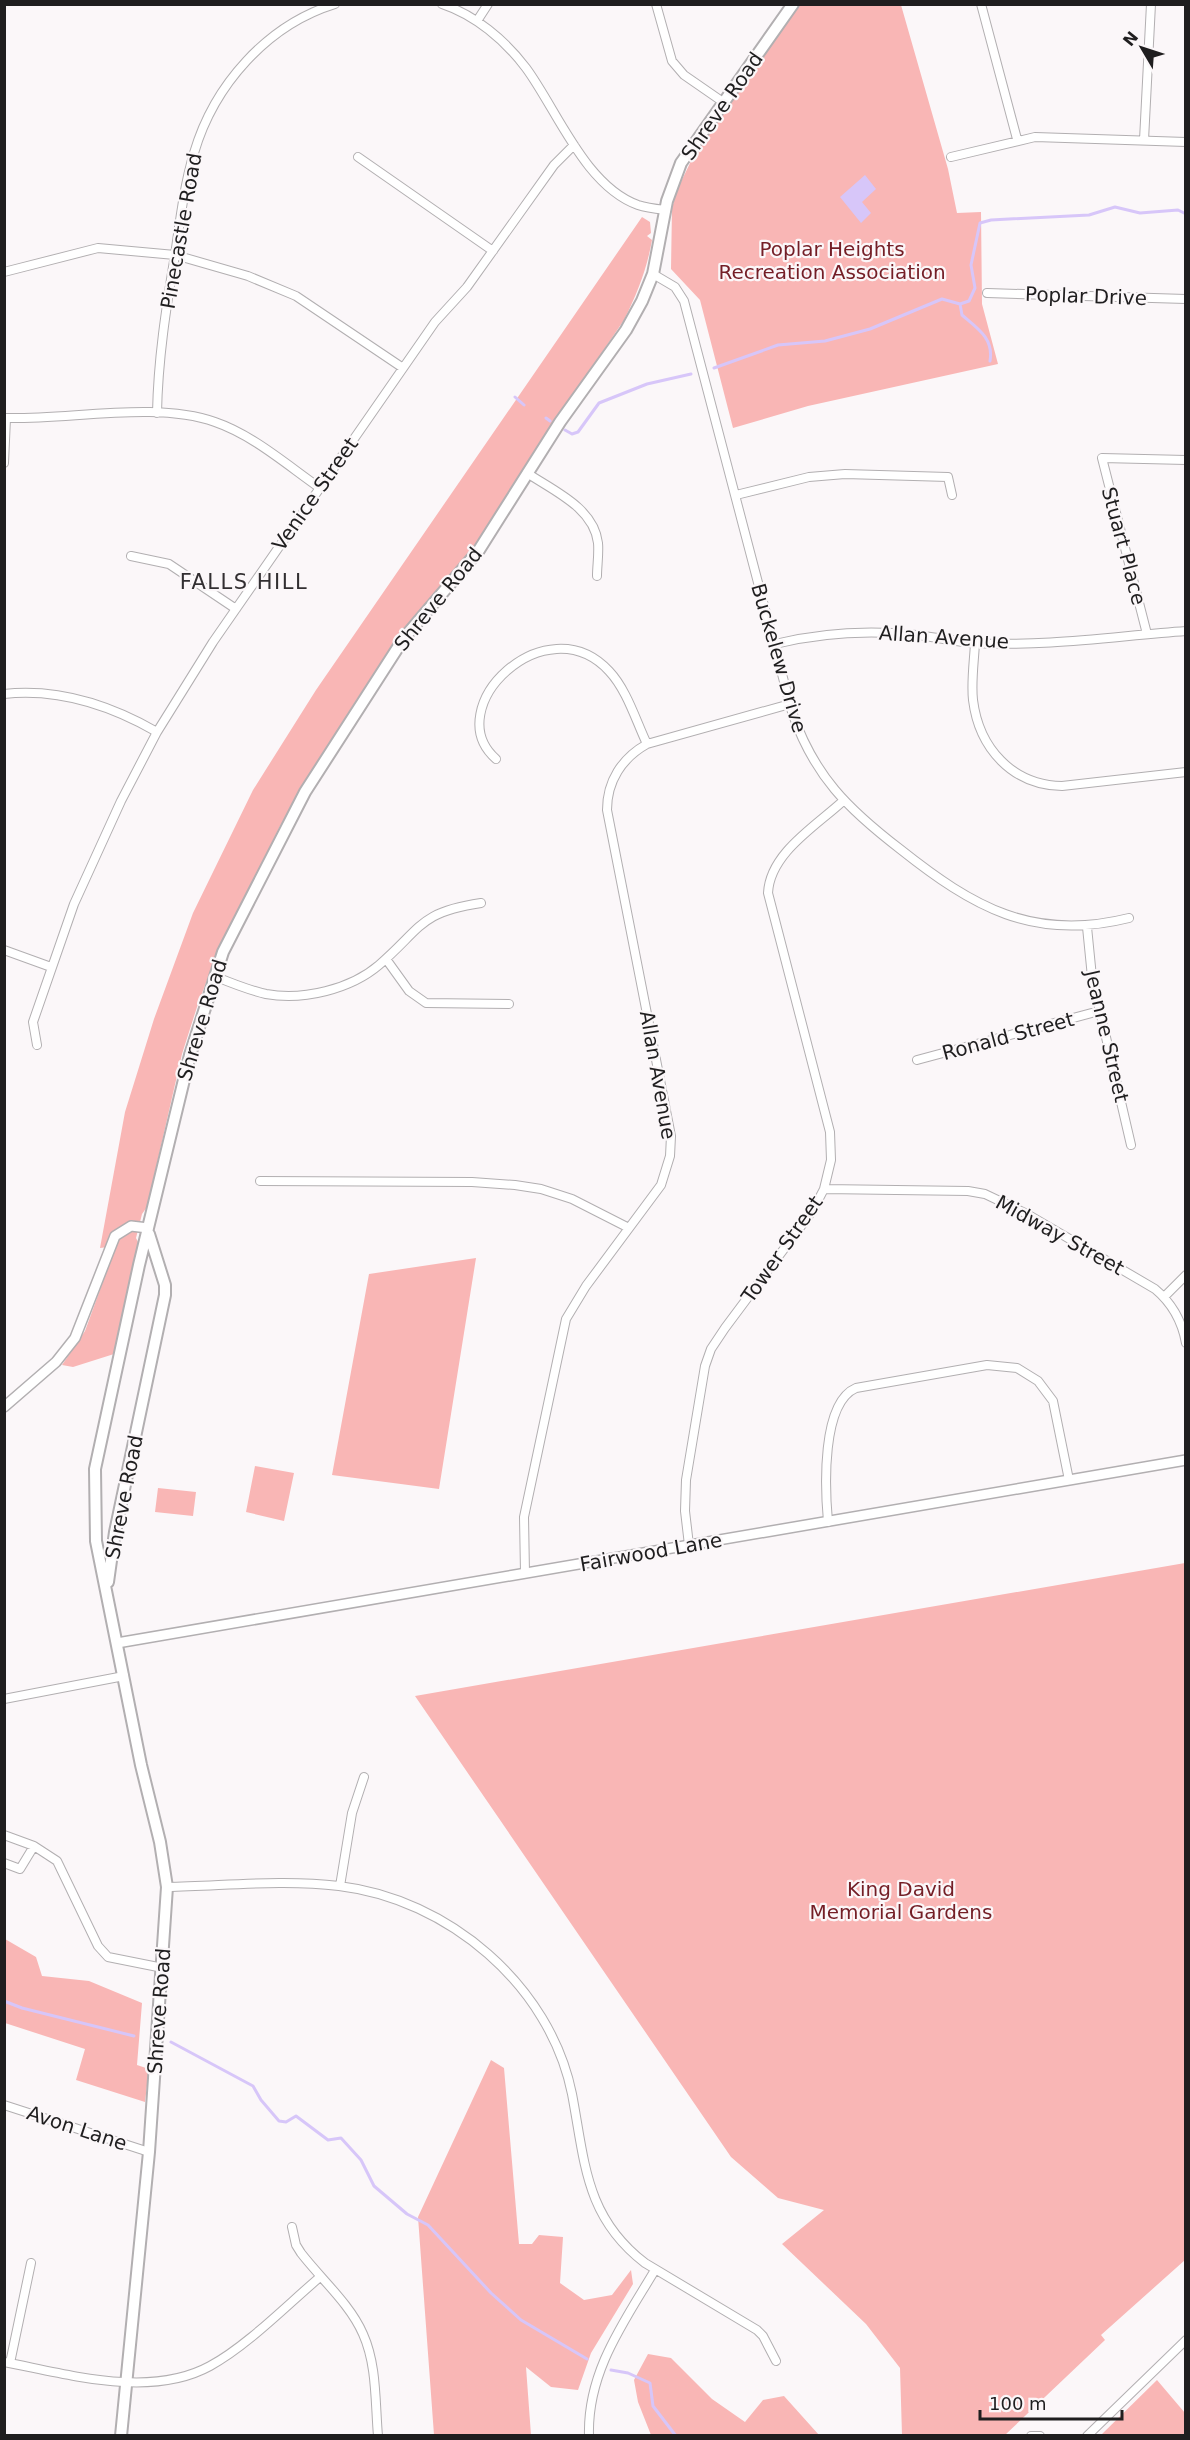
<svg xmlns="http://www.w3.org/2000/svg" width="1190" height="2440" font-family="'DejaVu Sans',sans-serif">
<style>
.green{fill:#f9b6b5}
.water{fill:#d7c6f9}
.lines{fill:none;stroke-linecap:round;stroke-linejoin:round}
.stream{stroke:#d7c6f9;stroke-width:3}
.minor-casing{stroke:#b2afb1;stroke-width:10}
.tertiary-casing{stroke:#b2afb1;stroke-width:12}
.secondary-casing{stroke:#b2afb1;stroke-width:14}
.minor{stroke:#fff;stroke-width:8}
.tertiary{stroke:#fff;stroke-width:9}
.secondary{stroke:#fff;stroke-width:10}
.labels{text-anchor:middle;stroke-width:4.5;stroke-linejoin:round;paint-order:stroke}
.street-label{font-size:20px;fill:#1f1e1f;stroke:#fbf7f9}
.park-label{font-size:20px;fill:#741e26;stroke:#fbf7f9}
.neighbourhood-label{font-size:21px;letter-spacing:1.5px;fill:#322f31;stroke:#fbf7f9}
</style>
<rect width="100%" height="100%" fill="#fbf7f9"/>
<path class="green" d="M798,5H901L948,169L957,213L981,212L982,304L998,364L808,406L733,428L700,300L671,269L672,208L677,190L693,157Z
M642,217L650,222L651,233L647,236L652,240C647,269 637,294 624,320L523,469L475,547L411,622L357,699L280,826L211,969L197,1007L182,1054L147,1207L142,1214L136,1238L138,1242L114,1354L73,1367L62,1365L85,1331L116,1246L100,1248L125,1112L154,1019L193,913L253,790L316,690Z
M476,1258L439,1489L332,1475L369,1274Z
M255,1466L294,1473L284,1521L246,1512Z
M158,1488L196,1492L193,1516L155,1512Z
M1185,1563V2260L1101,2335L1105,2340L1005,2435H902L900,2368L866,2324L782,2244L824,2210L778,2198L731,2157L415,1696Z
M5,1939L36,1957L42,1976L89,1981L142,2003L137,2065L149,2069L145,2102L76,2080L85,2049L5,2023Z
M491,2060L504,2068L519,2244H532L539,2235L563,2237L560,2283L584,2300L612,2295L631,2270L633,2284L591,2353L578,2390L551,2387L526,2367L531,2435H434L418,2217Z
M648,2354L671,2358L712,2399L745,2422L763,2400L784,2396L819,2435H651L638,2402L634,2380Z
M1157,2380L1185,2413V2435H1101Z"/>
<path class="water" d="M865,175L876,189L862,202L871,213L861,223L840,197Z"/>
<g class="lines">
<path class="stream" d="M960,304L962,315C977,328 994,338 990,361
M714,368L778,345L825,341L870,329L942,299L960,304L969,301L975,288L971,265L980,223L991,220L1089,215L1115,207L1140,213L1178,210L1186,214
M515,397L524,405
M546,418L550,421
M565,430L572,434L578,432L599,403L647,384L691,374
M4,2001L22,2008L134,2036
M171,2042L253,2086L261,2100L279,2121L286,2122L296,2116L328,2140L341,2138L361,2160L374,2186L407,2214L428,2225L491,2293L521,2320L587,2359
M611,2370L628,2373L650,2383L653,2406L676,2436"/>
<defs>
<path id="minor" d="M442,4C475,15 505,40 526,68C557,110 585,186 638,205C647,208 657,209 666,210
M656,4L672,61L684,75L723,102
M981,4L1017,139
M477,21L488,4
M1144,140L1151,4
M358,157L493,251
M951,157L1035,137L1186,142
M4,272L98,248L175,255L248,276L296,296L403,368
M653,274L675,287L684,301L792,712C814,776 848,809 900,849C973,907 1033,942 1129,918
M987,293L1186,299
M157,413C158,360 166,308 175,255C180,221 184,186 194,153C214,85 267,25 335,4
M4,418C69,420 156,401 215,422C253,435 287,465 320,488
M4,463L6,418
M527,473C554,491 594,508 598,543C599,554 597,566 597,576
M736,495L809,477L845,474L948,477L952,495
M131,556L169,564L236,609
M1147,634L1102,458L1186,460
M975,643C974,662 971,682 973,700C979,748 1012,785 1062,786L1186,772
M775,644C821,633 869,630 916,635C936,637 956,642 975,643C1045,647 1116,636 1186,631
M4,694C59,688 110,705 157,732
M496,759C438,708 546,603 609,671C627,690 636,721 647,744
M1087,927L1092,977L1131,1145
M4,950L51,967
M386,959L409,991L426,1003L509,1004
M214,976C231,983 248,990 266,994C303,1001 351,989 379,965C422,928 419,912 481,903
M37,1045L33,1022L74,904L121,801L157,732L213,642L435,322L467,287L554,165L574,145
M917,1060L1099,1011
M260,1181L472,1182L515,1185L541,1189L572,1199L629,1228
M824,1189L968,1191L985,1194L1027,1214L1155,1289C1173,1304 1182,1321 1186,1343
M1164,1297L1186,1275
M828,1522C825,1489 821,1403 856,1388L987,1365L1017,1368L1038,1381L1053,1401L1069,1480
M689,1545L685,1511L686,1480L705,1366L711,1349L725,1328L813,1210L824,1189L831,1160L830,1132L768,893C770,853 816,826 843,801
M525,1573L524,1517L566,1319L586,1286L661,1185L670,1156L671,1136L607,810C607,781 622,758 647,744L790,704
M4,1699L124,1676
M4,1835L34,1846L20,1869L4,1863
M34,1846L57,1861L98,1946L108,1957L163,1968
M340,1886L352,1813L364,1777
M167,1887C224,1886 283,1879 339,1886C448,1899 550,1985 572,2094C585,2162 585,2217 645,2263L757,2330L763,2336L776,2361
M4,2105L149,2152
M292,2227L296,2245L301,2253C321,2279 350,2304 363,2334C377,2365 375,2402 378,2436
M4,2362C67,2374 150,2399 210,2366C247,2346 287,2305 320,2277
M10,2363L31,2263
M589,2436C587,2372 624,2322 655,2270
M1031,2436H1040
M1087,2436L1186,2340"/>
<path id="tertiary" d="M4,1407L56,1362L75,1338L115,1236L131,1226L148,1228
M117,1643L1186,1460"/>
<path id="secondary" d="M108,1582L115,1532L165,1295V1285L149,1234
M121,2436L149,2152L167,1887L160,1842L141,1765L96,1541L95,1469L139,1265L190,1055L223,952L305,792L404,638L479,550L560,422L626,330L642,301L653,274L667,201L681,163L793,4"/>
</defs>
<use href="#minor" class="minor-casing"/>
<use href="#tertiary" class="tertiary-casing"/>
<use href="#secondary" class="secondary-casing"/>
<use href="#minor" class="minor"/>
<use href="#tertiary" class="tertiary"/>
<use href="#secondary" class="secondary"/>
</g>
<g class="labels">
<g class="street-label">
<text transform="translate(722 106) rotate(-55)" y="7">Shreve Road</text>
<text transform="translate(181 231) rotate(-80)" y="7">Pinecastle Road</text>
<text transform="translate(1086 296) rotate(2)" y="7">Poplar Drive</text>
<text transform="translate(315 494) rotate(-55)" y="7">Venice Street</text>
<text transform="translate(1124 546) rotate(75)" y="7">Stuart Place</text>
<text transform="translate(438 599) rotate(-51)" y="7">Shreve Road</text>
<text transform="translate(944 637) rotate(4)" y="7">Allan Avenue</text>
<text transform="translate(779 658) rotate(74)" y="7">Buckelew Drive</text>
<text transform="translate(202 1020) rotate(-73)" y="7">Shreve Road</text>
<text transform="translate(1008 1036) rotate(-15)" y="7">Ronald Street</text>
<text transform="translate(1107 1036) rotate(77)" y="7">Jeanne Street</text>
<text transform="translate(658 1075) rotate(80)" y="7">Allan Avenue</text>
<text transform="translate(1060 1235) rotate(29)" y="7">Midway Street</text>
<text transform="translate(782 1249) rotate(-55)" y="7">Tower Street</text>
<text transform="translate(124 1497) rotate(-79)" y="7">Shreve Road</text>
<text transform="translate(651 1552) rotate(-10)" y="7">Fairwood Lane</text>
<text transform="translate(159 2011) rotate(-86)" y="7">Shreve Road</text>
<text transform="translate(77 2128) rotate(18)" y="7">Avon Lane</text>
</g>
<g class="park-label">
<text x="832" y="256">Poplar Heights<tspan x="832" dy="23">Recreation Association</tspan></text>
<text x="901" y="1896">King David<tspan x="901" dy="23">Memorial Gardens</tspan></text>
</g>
<g class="neighbourhood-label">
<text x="244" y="589">FALLS HILL</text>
</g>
</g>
<rect width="1190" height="2440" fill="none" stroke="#1f1e1f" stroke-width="12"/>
<g transform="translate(1142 48) rotate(309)" stroke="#fbf7f9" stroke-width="4.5" paint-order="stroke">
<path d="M0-4.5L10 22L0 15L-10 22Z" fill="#1f1e1f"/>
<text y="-9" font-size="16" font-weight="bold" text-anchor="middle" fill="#1f1e1f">N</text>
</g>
<path d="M980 2410v9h142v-9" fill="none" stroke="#1f1e1f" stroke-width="3"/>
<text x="989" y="2410" font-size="18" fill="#1f1e1f" stroke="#fbf7f9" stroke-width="4.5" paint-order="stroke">100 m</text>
</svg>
